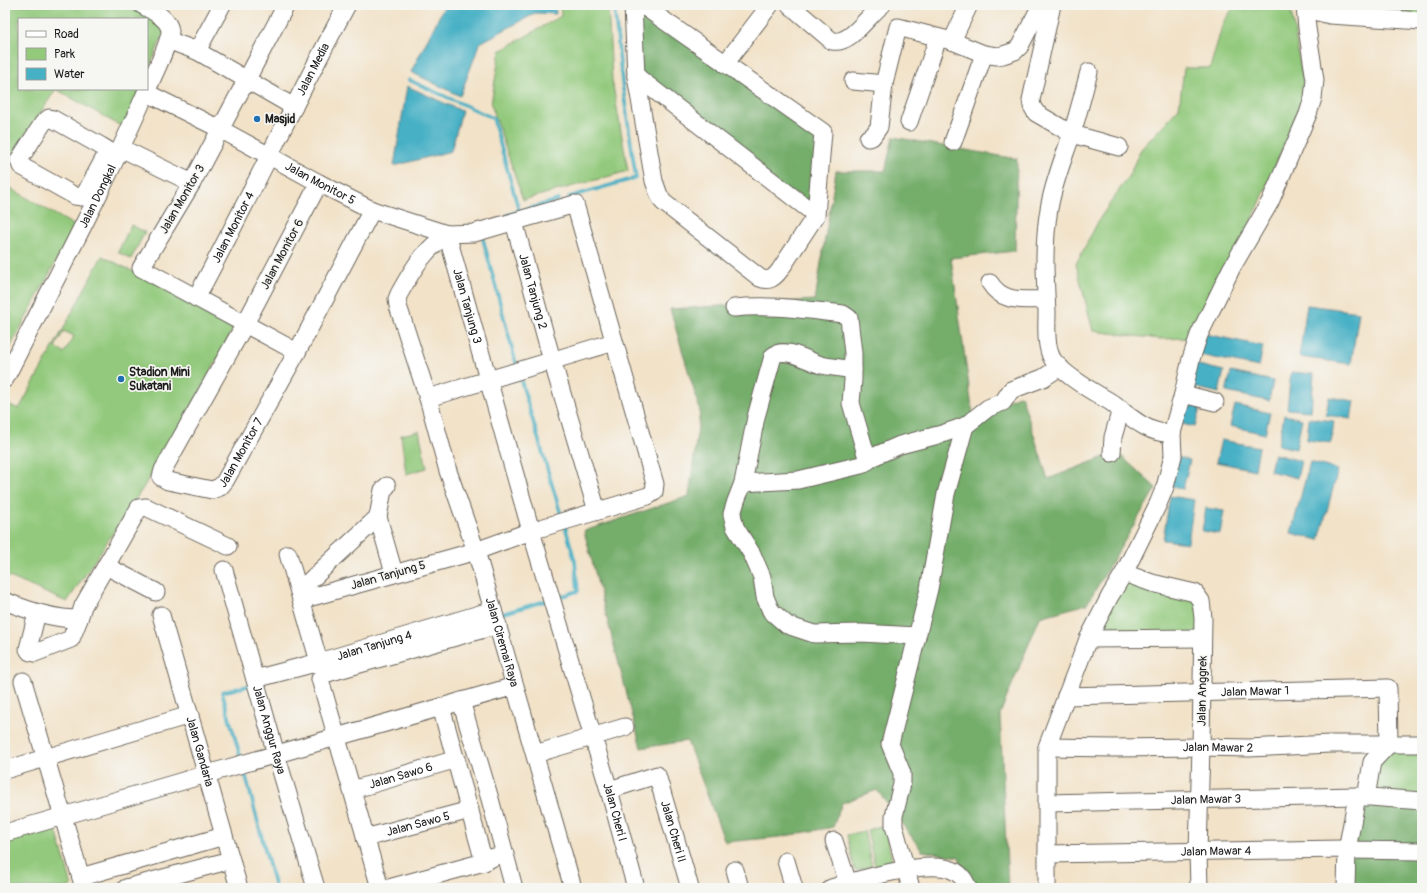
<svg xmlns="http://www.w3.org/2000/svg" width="1427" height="893" font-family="Pangolin,sans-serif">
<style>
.green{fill:#92c97b;stroke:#57724c;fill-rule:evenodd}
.forest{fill:#75ad6b;stroke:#486444}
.water{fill:#46b0c5;stroke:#316670}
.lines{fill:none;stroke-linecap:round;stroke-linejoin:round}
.stream{stroke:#46b0c5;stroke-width:3.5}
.minor-casing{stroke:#676158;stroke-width:19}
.minor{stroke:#fff;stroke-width:17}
.poi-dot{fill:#1f6fb2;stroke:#f6f6f2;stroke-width:1.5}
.labels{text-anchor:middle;stroke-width:3.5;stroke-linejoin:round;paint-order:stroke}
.street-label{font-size:12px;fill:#1c1c1c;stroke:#f6f6f2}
.poi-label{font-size:12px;font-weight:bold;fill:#1c1c1c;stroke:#f6f6f2;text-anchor:start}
</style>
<rect width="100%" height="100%" fill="#f6f6f2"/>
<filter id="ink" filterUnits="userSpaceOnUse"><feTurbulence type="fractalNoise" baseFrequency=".025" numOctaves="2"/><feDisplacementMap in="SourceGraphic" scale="8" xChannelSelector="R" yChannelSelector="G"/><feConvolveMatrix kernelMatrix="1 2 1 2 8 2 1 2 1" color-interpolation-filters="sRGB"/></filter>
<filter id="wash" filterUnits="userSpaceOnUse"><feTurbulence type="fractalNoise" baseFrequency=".012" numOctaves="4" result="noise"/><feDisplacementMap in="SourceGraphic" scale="16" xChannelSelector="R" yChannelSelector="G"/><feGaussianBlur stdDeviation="0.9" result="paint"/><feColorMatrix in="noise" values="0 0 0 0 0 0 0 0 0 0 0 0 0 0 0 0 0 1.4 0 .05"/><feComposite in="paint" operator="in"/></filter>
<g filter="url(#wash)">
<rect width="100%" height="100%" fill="#f2e2c8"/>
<path class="green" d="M5,5H135L159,19L164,33L147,73V19H19V89H140L124,128L56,89L5,167Z
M560,5H608L612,80L628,171L523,200L491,104L500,51L561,16Z
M1235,5H1285L1291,10L1303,82L1302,100L1259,205L1193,338L1160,339L1093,331L1076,264L1100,218L1128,177L1141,149L1179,108L1184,68H1210L1223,23Z
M1317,5H1422V15L1357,11Z
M5,185L75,226L5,357Z
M131,225L145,232L131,259L118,252Z
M102,256L236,323L193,405L143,488L67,602L5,575V403L19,409L66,324ZM64,331L74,336L64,353L55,347Z
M419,431L427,468L406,474L401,435Z
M1124,573L1195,593L1202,638L1088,639Z
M1389,744H1422V801L1366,797Z
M54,823L72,886L64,888H7L5,882V837Z
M884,825L892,860L875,866L867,830Z
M864,831L872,866L855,871L847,835Z"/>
<path class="forest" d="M642,5L823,132L816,215L636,76Z
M893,137L1017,159L1015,251L951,258L973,415L1021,395L1048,479L1117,452L1156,488L1087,604L1040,617L1000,714L1008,888H971L959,857L922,851L877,790L842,803L833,827L780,837L725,842L687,741L641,748L584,531L689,496L700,411L670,309L815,300L836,171H885Z
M1366,797L1422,801V888H1347L1350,847Z"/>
<path class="water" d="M445,5H555L556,14L536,13L480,43L460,96L411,72Z
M407,86L462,111L451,151L394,166Z
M1307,305L1359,312L1351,364L1299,357Z
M1205,334L1263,346L1259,367L1200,355Z
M1194,364L1224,371L1219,393L1189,386Z
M1231,372L1273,381L1269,401L1226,392Z
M1291,372L1314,374L1311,411L1287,409Z
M1185,397L1202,401L1195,427L1178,423Z
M1329,397L1354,401L1351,419L1326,415Z
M1235,405L1270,413L1265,434L1230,426Z
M1284,415L1302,419L1296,449L1278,445Z
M1309,418L1334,421L1331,443L1307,440Z
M1221,440L1259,447L1255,470L1216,462Z
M1274,454L1301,461L1297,478L1270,471Z
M1177,457L1190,460L1183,489L1170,486Z
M1310,462L1338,470L1319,540L1291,533Z
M1170,496L1194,500L1188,543L1163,540Z
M1206,508L1224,511L1220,534L1202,531Z"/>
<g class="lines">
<path class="stream" d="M409,80L493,118L519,211
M569,197L636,178L622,82L614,5
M508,215L558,200
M482,235L517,367
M519,374L562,518
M556,598L578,591L575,561L565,526
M498,615L548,600
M241,759L222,692L252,685
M244,769L275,888"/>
</g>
</g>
<g filter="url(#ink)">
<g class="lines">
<defs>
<g id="minor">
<path d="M286,5L192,183L141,268L297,352"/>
<path d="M633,5L636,76L654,181L659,195L663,202L760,278C769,282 774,278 780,270L816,215L823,132L642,5"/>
<path d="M790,5L832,41C851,45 868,15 882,5"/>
<path d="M1052,5L1031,100L1032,106L1036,113L1072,134L1119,147"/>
<path d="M1304,5L1314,11L1330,15L1422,21"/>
<path d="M952,41L969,5"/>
<path d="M173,42L197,51L294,107"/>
<path d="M197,51L222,5"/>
<path d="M725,64L770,5"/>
<path d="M1089,72C1083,94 1078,115 1071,136C1063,160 1053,184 1049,209C1043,243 1045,278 1047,312C1047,327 1045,347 1053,360C1063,374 1093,392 1109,401C1128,414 1147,435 1172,433"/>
<path d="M636,76L816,215"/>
<path d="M853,81L884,84"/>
<path id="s1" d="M151,95L220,129L319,183L372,210L447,234L474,233L575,204L655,484L654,492L648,496L531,531L476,551L301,600"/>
<path d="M49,118L53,119L101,146L106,149V155L86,192L82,197L75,196L21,166L19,160L43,123Z"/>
<path d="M909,122L938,38"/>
<path d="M868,138L872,137L879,127L884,84L898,27L952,41L984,54L997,56L1003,55L1015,51L1020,46L1041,5"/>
<path d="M953,142L984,54"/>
<path d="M125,150L192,183"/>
<path id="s2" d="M319,183L245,324L163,470L161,477L168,481L212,490L220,487L225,481L297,352L372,210"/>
<path id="s3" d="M514,222L552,360L597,511"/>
<path id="s4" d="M447,234C422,253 414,267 399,294L397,299L398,306L428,398L448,471L476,551L573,888"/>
<path id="s5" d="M447,234L531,531L609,790L636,888"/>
<path d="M990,283C1003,304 1024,299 1046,300"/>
<path id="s6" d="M196,298C248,202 294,102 347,5"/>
<path d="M734,308C770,304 806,310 843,314L849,318L853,353V380L851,403L868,461"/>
<path id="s7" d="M5,379C54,282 105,187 148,88C153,76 170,42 170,31C169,18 152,11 142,5"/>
<path d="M1183,394L1215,402"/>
<path d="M428,398L614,342"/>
<path d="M1112,453L1113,437L1121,409"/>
<path d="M743,483L756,417L773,356C785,346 808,361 821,365C831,367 842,368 853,370"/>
<path d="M378,517L394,573"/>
<path d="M288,554L319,662"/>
<path d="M106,566L156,592"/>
<path id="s8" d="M224,570L276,754L316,888"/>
<path d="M1124,573L1152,583L1195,593L1201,601L1203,618L1201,747L1198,852L1199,888"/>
<path d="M299,591L378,517L383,490L387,486"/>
<path d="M5,601C29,611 53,619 79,619L83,606L139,508L146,507L228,546"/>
<path d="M37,613L28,649L30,652L35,653L71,639L79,619"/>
<path id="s9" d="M161,615L239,888"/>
<path d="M917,636L861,633L814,634L787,625L771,611L765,597L762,577L752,554L735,527L732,514L736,501L743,483L798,480L861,465L875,456L900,445L942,434L965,426L988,408L1003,402L1011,390L1043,378L1060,367"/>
<path d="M1088,639L1202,638"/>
<path id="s10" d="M255,679L319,662L493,610"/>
<path d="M23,681L84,888"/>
<path id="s11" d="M1066,696L1388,688L1389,744"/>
<path d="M461,701L490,799L514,888"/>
<path d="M441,707L484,862"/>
<path id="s12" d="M1047,747L1114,748L1201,747L1249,748L1330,744H1422"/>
<path d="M535,754L625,727"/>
<path d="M5,770L190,715"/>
<path id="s13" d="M352,790L450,761H457"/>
<path id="s14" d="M609,790L657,775L690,888"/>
<path d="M1357,796L1347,850L1422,851"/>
<path d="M1366,797L1372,762L1389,744"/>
<path id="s15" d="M1047,803L1357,796L1422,801"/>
<path d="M5,833L207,774L515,686"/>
<path id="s16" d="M365,838L470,810"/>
<path d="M834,841L848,883"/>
<path id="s17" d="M1047,854L1343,849L1347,850L1346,888"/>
<path d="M786,861L794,888"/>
<path d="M735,870L740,888"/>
<path d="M81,877L224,836"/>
<path d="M126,888L231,860"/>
<path d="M380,888L320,679L324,674L498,625"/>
<path d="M389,888L484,862L494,857"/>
<path d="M831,888C857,880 928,859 952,870C960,873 965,880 968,888"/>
<path d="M911,888L894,826V816L902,784V773L890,744L929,589L946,494L965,426"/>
<path d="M1047,888V747L1088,639L1110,596L1124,573L1158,504L1165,487L1173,456L1172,433L1183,394L1191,359L1199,335L1231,269L1270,202L1308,114L1313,98L1315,80L1307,28L1305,7"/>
</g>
</defs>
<use href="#minor" class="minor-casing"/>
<use href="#minor" class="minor"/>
</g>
</g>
<g class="poi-dot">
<circle cx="257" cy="119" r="4"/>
<circle cx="121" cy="379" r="4"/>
</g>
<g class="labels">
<g class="street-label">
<text dy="4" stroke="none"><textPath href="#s6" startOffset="257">Jalan Media</textPath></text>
<text dy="4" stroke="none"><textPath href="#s1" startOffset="191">Jalan Monitor 5</textPath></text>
<text dy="4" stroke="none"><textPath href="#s7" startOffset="205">Jalan Dongkal</textPath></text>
<text transform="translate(182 199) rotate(-60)" y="4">Jalan Monitor 3</text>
<text dy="4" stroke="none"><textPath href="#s6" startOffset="80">Jalan Monitor 4</textPath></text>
<text transform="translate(282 254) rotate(-62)" y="4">Jalan Monitor 6</text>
<text dy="4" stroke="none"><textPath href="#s3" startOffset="72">Jalan Tanjung 2</textPath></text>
<text dy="4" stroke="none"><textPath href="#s5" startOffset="75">Jalan Tanjung 3</textPath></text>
<text dy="4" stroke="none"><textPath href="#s2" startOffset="436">Jalan Monitor 7</textPath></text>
<text transform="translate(388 575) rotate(-16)" y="4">Jalan Tanjung 5</text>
<text dy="4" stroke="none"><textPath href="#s4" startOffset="442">Jalan Ciremai Raya</textPath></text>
<text dy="4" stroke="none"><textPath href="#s10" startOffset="124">Jalan Tanjung 4</textPath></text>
<text transform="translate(1202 691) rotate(-89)" y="4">Jalan Anggrek</text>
<text dy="4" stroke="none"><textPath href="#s11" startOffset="189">Jalan Mawar 1</textPath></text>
<text dy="4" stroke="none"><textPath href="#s8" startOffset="166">Jalan Anggur Raya</textPath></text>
<text dy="4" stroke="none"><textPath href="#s12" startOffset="171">Jalan Mawar 2</textPath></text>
<text dy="4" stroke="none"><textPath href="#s9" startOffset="142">Jalan Gandaria</textPath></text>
<text dy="4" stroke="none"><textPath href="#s13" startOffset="51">Jalan Sawo 6</textPath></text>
<text dy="4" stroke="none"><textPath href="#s15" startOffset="159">Jalan Mawar 3</textPath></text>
<text dy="4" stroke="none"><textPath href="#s5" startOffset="602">Jalan Cheri I</textPath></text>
<text dy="4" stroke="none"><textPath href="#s16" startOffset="55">Jalan Sawo 5</textPath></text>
<text dy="4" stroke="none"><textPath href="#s14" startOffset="109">Jalan Cheri II</textPath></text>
<text dy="4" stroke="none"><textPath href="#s17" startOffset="169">Jalan Mawar 4</textPath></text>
</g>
<g class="poi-label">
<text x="265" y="123">Masjid</text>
<text x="129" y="376">Stadion Mini<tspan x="129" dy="14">Sukatani</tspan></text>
</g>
</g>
<rect width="1427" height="893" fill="none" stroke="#f6f6f2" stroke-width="20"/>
<rect x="18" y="18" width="130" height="72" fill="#f6f6f2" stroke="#9f9f9c"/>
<rect x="26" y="31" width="20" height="6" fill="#ffffff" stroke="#9f9f9c"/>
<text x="54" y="38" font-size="12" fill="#1c1c1c">Road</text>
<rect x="26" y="48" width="20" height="12" fill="#92c97b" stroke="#9f9f9c"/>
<text x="54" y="58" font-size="12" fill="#1c1c1c">Park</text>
<rect x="26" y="68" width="20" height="12" fill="#46b0c5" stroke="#9f9f9c"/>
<text x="54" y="78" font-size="12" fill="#1c1c1c">Water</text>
</svg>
